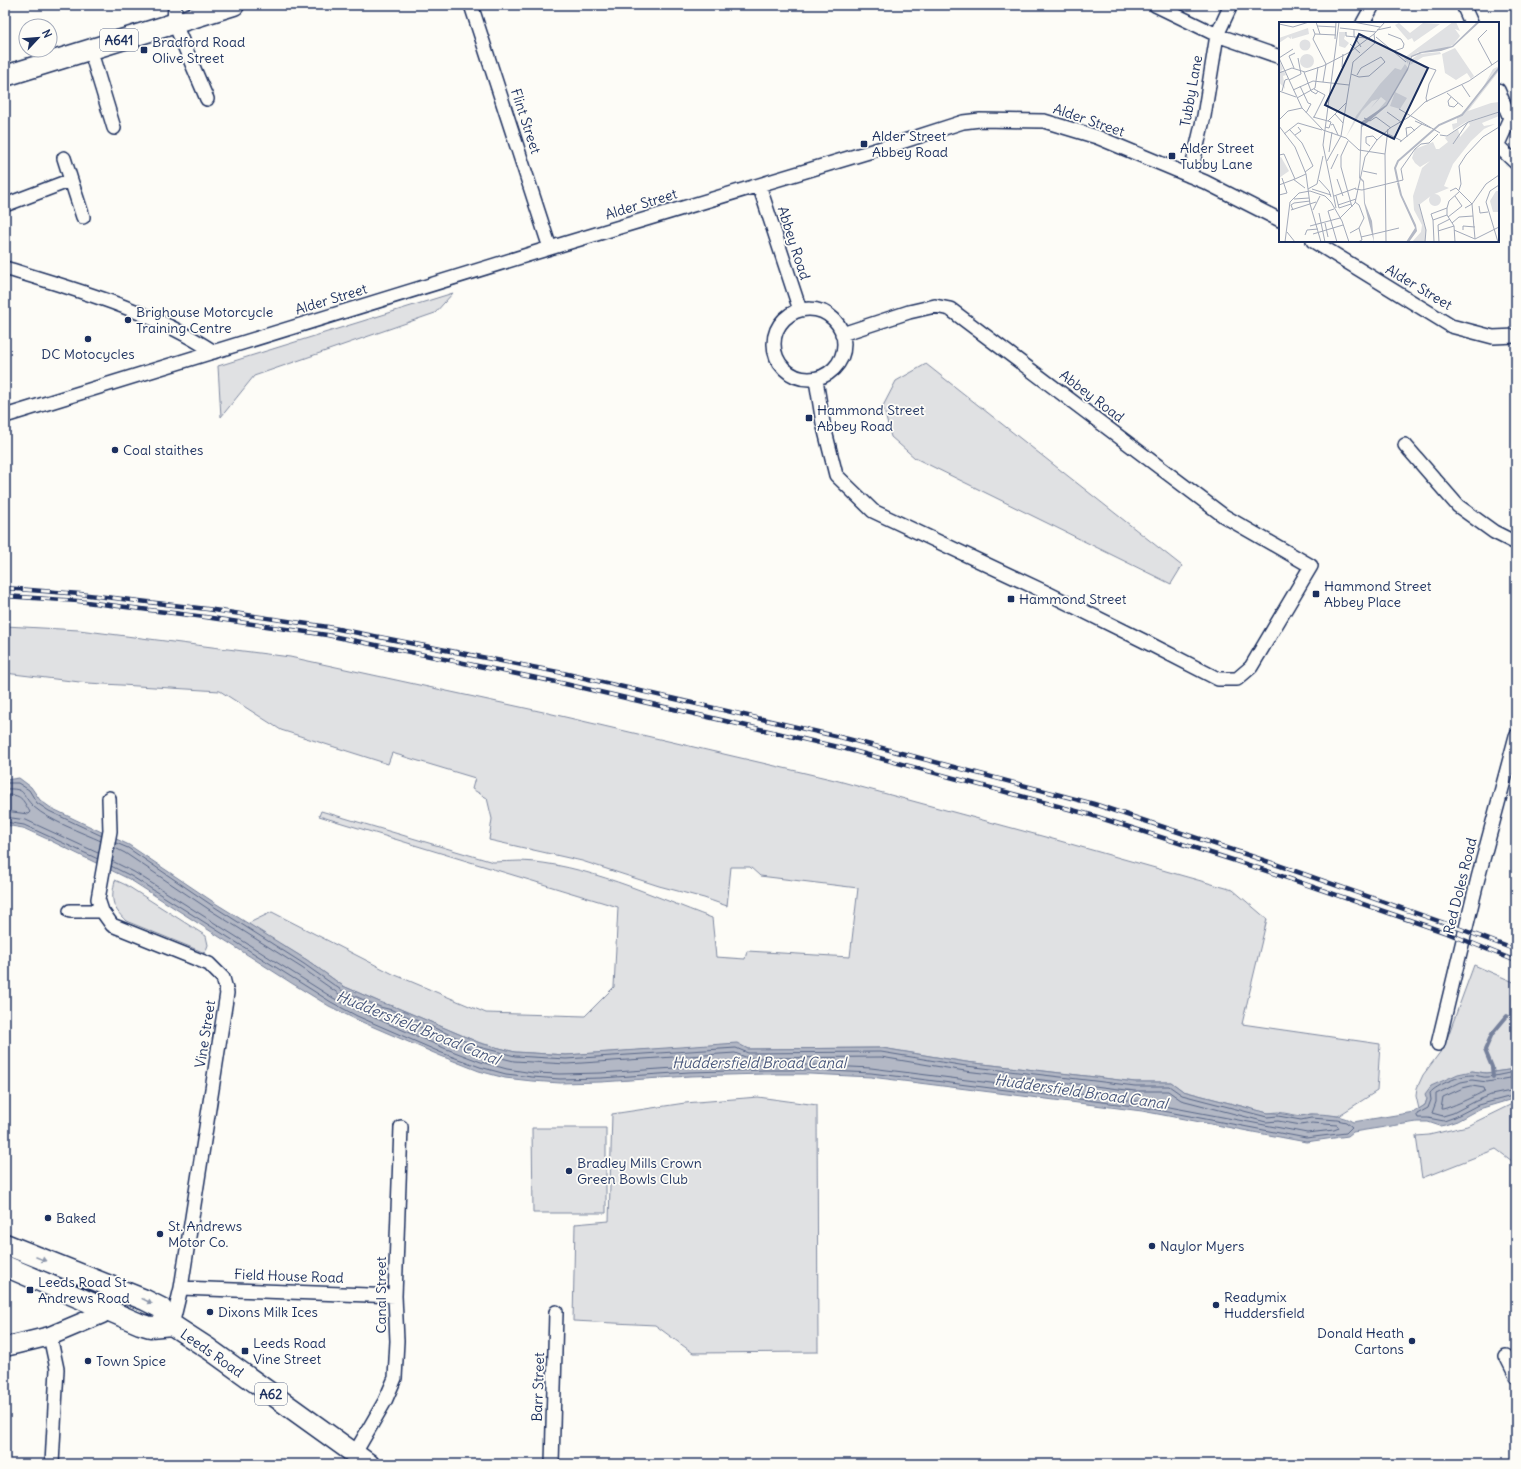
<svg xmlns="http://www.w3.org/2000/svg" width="1521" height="1469" font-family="Delius,sans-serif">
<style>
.green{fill:#e0e1e3;stroke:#7e88a0}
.water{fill:#b3b8c5;stroke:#76819c}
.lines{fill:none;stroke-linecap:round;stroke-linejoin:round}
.shore{stroke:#586687;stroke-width:1}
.stream{stroke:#76819c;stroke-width:4}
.minor-casing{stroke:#1b2f5e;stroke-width:16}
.secondary-casing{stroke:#1b2f5e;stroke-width:21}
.primary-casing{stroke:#1b2f5e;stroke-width:23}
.minor{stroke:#fdfcf7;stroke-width:13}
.secondary{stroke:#fdfcf7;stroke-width:18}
.primary{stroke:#fdfcf7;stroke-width:20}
.rail-casing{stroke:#1b2f5e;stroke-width:4.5}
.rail{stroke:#fdfcf7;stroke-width:3;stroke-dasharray:9;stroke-linecap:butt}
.oneway{fill:#8c96aa}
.poi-dot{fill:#1b2f5e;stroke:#fdfcf7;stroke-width:1.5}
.labels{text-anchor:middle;stroke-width:3.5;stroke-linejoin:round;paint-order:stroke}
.shield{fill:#fdfcf7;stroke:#5f6c8c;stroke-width:1}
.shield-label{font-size:13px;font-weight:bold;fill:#1b2f5e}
.poi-label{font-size:14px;fill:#1b2f5e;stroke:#fdfcf7;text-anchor:start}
.street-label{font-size:14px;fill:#1b2f5e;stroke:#fdfcf7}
.water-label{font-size:15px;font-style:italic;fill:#49587d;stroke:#fdfcf7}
.inset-river{fill:none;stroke:#b3b8c5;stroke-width:2}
.inset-road{fill:none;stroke:#a3aaba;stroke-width:1}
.view{fill:#1b2f5e;fill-opacity:0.15;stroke:#1b2f5e;stroke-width:2}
.inset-edge{fill:none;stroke:#1b2f5e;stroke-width:2}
</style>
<rect width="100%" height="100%" fill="#fdfcf7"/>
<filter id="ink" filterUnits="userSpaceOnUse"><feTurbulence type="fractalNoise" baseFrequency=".025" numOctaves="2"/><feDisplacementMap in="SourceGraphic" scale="8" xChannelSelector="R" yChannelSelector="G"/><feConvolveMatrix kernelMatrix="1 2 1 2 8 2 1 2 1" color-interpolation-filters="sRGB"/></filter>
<g filter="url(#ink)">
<path class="green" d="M453,293L435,313L254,376L221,417L218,366Z
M926,364L1182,566L1171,584L915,458L891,437L883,406L896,381Z
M5,626L79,630L290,657L548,713L835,780L1060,841L1233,890L1267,919L1242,1024L1380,1044L1377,1091L1338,1116L1311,1114L1301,1116L1278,1112L1268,1113L1183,1091L1171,1082H1135L1095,1077L966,1062L882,1048L748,1049L737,1044L566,1055L515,1052L480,1043L393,1006L382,1003L343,986L307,960L247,924L272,912L393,974L486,1013L585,1016L614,987L618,907L319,816L321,811L493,862C502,862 511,861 520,861C583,863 653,896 712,918L716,957L745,959L747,951L850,957L858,888L760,876L750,867H731L727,906L704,898L659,886L582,861L489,840L492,819L487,798L472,789L475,778L392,753L388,764L281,730L220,691L88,683L5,673Z
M115,880L126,885L206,936L208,945L205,953L126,921C111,906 111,899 115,880Z
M1474,965L1516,983V1069L1486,1073L1472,1071L1427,1099L1425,1105L1419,1109L1416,1096L1417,1088L1423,1075L1444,1047Z
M758,1097L817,1105L818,1352L693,1353L655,1325L573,1321L575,1224L609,1221L612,1114L685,1103Z
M1512,1104L1516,1105V1164L1496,1149L1422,1178L1416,1136L1429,1135L1467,1126Z
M532,1128H606V1213H533Z"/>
<path class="water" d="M19,778L31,787L40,800L51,808L129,845L215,903L307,960L343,986L382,1003L393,1006L480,1043L515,1052L566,1055L737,1043L748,1049L882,1048L966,1062L1095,1077L1135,1082H1171L1183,1091L1268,1113C1279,1112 1289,1116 1300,1116C1304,1116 1308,1114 1312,1114C1325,1114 1342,1115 1353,1122L1414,1112L1425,1105L1427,1099L1425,1094L1431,1086L1458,1074L1472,1071L1486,1073L1516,1069V1098L1479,1109L1457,1121L1445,1125L1440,1126L1428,1122H1417L1353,1132L1348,1136L1306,1142L1142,1111L871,1077L810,1074H764L690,1076L601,1082L560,1083L532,1081L505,1078L479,1071L441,1056L355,1019L329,1006L293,984L129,879L45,838L23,828L5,825V780Z"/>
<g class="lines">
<path class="shore" d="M5,783H18L29,790L37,803L49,811L102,836
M5,789C28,788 20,794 34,807C50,821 81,832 101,841
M5,795C22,794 22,799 30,812L28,814L5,811
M5,817L26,820L98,853
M5,822L24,825L98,859
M112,861L134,872L333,998L359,1011L444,1048L481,1062L507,1069L533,1073L560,1074L601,1073L689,1067L764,1065H811L871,1068L1143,1102L1307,1133L1334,1130L1339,1128L1337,1125L1312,1123L1301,1125L1278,1121L1266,1122L1181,1100L1168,1091H1135L1094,1086L965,1071L881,1057L748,1058L735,1053L567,1064L514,1061L477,1052L390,1014L379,1012L339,994L302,968L210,910L125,853L115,848
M111,866L131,876L331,1002L357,1016L442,1053L480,1067L506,1074L532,1077L560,1079L601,1078L689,1072L764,1070H810L871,1073L1142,1107L1306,1138L1346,1133L1352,1127L1346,1122L1337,1120L1311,1118L1301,1120L1278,1116L1267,1117L1182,1095L1169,1086H1135L1095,1081L966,1066L881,1052L748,1053L736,1048L566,1059L515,1056L479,1047L392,1010L380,1007L341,990L304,964L213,906L128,848L116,843
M1516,1072C1507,1073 1497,1076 1488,1077C1483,1078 1478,1075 1472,1075C1461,1075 1436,1085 1430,1093L1431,1100L1428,1108L1417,1114V1116L1418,1118H1428L1444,1121L1455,1117L1478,1105L1516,1095
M1516,1077L1487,1082L1472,1080L1461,1082L1436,1094V1102L1432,1113L1443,1116L1453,1113L1476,1101L1491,1095L1516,1090
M1472,1086L1484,1088L1485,1091C1479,1094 1446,1110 1441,1109L1443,1097L1463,1088Z"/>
<path class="stream" d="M1493,1077L1492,1067L1485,1050L1492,1034L1507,1016"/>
<defs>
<path id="minor" d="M175,5L174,22L207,99
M471,5L550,248
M1155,5L1217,35L1280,57
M1463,5L1471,23
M1363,23L1373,5
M90,49L114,128
M1498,90L1510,118L1498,144
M1498,146L1516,163
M1190,176L1204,116L1217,35L1231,5
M71,180L83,217
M759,185L800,310
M5,205L71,180L64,158
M1313,241L1451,326L1493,337L1516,336
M5,268C77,290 151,310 214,352
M774 344a35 35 0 1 1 70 0a35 35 0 1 1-70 0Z
M816,380L823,423L836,475L873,511L1043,591L1146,642L1218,679H1237L1251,667L1311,566L1224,516L950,309L935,306L909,312L842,334
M5,416L550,248L892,145L963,122L980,120L1044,121L1097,137L1205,182L1280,220
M1405,445L1458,506L1494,532L1516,543
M109,798L110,831L98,899L102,911L112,925L209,964L223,978L227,993L181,1288L172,1325
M70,911H102
M1438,1044L1478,878L1516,736
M181,1288L395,1296
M50,1336L57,1369L52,1464
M1506,1356L1516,1376
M355,1453L385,1401L395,1378L397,1341L395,1296L401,1127
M552,1464L556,1312"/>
<path id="secondary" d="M5,1347L50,1336L102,1314L107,1309L114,1288"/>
<path id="primary" d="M5,76L234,5
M5,1244L145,1300L161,1308L172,1325L209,1349L369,1464
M5,1266L140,1324L150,1327L172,1325"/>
</defs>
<use href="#minor" class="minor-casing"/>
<use href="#secondary" class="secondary-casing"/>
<use href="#primary" class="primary-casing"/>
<use href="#minor" class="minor"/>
<use href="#secondary" class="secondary"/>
<use href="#primary" class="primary"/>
<defs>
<path id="rail" d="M5,588L80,594L207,609L328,627L563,673L848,739L1094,804L1269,862L1450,925L1516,950
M5,596L78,601L205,617L327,635L561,683L846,749L1091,815L1264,870L1447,933L1516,961"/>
</defs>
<use href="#rail" class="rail-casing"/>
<use href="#rail" class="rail"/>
</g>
<defs><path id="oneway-solid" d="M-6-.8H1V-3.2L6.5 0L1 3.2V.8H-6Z"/></defs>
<g class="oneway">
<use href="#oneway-solid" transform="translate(41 1259) rotate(22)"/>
<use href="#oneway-solid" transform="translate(147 1301) rotate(26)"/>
</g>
</g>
<g class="poi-dot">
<rect x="140" y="46" width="8" height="8" rx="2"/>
<rect x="860" y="140" width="8" height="8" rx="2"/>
<rect x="1168" y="152" width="8" height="8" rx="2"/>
<circle cx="128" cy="320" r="4"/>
<circle cx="88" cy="339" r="4"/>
<rect x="805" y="414" width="8" height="8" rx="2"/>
<circle cx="115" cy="450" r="4"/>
<rect x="1312" y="590" width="8" height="8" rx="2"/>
<rect x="1007" y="595" width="8" height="8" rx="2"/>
<circle cx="569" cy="1171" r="4"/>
<circle cx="48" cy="1218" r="4"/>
<circle cx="160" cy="1234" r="4"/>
<circle cx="1152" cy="1246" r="4"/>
<rect x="26" y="1286" width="8" height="8" rx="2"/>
<circle cx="1216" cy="1305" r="4"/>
<circle cx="210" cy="1312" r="4"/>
<circle cx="1412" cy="1341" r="4"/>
<rect x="241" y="1347" width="8" height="8" rx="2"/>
<circle cx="88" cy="1361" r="4"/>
</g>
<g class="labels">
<g class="shield">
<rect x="100" y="29" width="38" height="22" rx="3"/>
<rect x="255" y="1383" width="32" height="22" rx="3"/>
</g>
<g class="shield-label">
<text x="119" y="45">A641</text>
<text x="271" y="1399">A62</text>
</g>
<g class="poi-label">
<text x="152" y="47">Bradford Road<tspan x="152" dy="16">Olive Street</tspan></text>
<text x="872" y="141">Alder Street<tspan x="872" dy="16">Abbey Road</tspan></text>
<text x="1180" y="153">Alder Street<tspan x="1180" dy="16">Tubby Lane</tspan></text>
<text x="136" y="317">Brighouse Motorcycle<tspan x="136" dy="16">Training Centre</tspan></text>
<text x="88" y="359" text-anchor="middle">DC Motocycles</text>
<text x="817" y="415">Hammond Street<tspan x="817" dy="16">Abbey Road</tspan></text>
<text x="123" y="455">Coal staithes</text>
<text x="1324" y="591">Hammond Street<tspan x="1324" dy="16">Abbey Place</tspan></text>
<text x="1019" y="604">Hammond Street</text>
<text x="577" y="1168">Bradley Mills Crown<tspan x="577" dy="16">Green Bowls Club</tspan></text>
<text x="56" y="1223">Baked</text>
<text x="168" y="1231">St. Andrews<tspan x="168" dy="16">Motor Co.</tspan></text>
<text x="1160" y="1251">Naylor Myers</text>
<text x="38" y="1287">Leeds Road St<tspan x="38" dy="16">Andrews Road</tspan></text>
<text x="1224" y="1302">Readymix<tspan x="1224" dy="16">Huddersfield</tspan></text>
<text x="218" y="1317">Dixons Milk Ices</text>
<text x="1404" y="1338" text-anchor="end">Donald Heath<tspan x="1404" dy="16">Cartons</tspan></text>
<text x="253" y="1348">Leeds Road<tspan x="253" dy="16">Vine Street</tspan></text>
<text x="96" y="1366">Town Spice</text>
</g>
<g class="street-label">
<text transform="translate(1191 91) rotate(-80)" y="5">Tubby Lane</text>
<text transform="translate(1089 120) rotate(19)" y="5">Alder Street</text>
<text transform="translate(526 121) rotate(72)" y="5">Flint Street</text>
<text transform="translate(641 204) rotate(-17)" y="5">Alder Street</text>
<text transform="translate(794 243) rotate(72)" y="5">Abbey Road</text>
<text transform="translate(1419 287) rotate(31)" y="5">Alder Street</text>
<text transform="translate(331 299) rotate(-17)" y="5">Alder Street</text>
<text transform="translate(1092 396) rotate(37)" y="5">Abbey Road</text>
<text transform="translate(1460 886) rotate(-76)" y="5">Red Doles Road</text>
<text transform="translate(205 1034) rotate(-81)" y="5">Vine Street</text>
<text transform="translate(289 1276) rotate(2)" y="5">Field House Road</text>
<text transform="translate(381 1295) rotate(-90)" y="5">Canal Street</text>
<text transform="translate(212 1353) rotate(35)" y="5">Leeds Road</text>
<text transform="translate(538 1387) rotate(-88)" y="5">Barr Street</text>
</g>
<g class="water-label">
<text transform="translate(418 1028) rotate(22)" y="5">Huddersfield Broad Canal</text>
<text x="759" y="1068">Huddersfield Broad Canal</text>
<text transform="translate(1081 1092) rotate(8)" y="5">Huddersfield Broad Canal</text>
</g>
</g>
<g transform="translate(1279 22)">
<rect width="220" height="220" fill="#fdfcf7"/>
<path d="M174,0H177L181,9L176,7L181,14L174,23L162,28L139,30L131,36L129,42L125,36ZM120,1L131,11L144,1L161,2L135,20L133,16L129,18L116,3ZM29,6L30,12L13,17L12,14V17L9,15L0,21V16ZM60,10H67L65,17L70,21L66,26L60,24ZM20.5 23a5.5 5.5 0 1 1 11 0a5.5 5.5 0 1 1-11 0ZM176,26L195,54L192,57L188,51L177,58L166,51L163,32ZM161,30L162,32L144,35L131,43L133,37L140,32ZM21 39a7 7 0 1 1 14 0a7 7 0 1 1-14 0ZM0,37L4,47L2,49H5L7,53L4,54L6,67L0,60ZM126,42L129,46L107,83L95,93L107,79L102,75L91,87L99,77L93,79L83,89L67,115L77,94L101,62L116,46L122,48ZM220,44V49L189,89L212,81L220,80V94L203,101L205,104L216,102L205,107L192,119L174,142L165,164L170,166L153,173L140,183L147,208L146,220H133L142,210L143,203L135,188L134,174L143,146L151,139L141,145L136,141L133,136L136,127L154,120L157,127H160L169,120L166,116L179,107L181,115L191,103L189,100L210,93L187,100L174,108L173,102L178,101V96L200,73L214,47ZM116,70L128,76L121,87L111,84ZM2,135L10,149L0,156V136ZM217,169H220V190H214L211,179ZM150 178a6 6 0 1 1 12 0a6 6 0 1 1-12 0Z" fill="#e0e1e3"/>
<path d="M198,0H201L174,25L162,29L143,31L133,35L129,48L108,84L83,105L81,155L85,159L86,181L93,199L95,220L85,181L84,160L80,156L82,100L107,83L129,45L132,34L141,30L173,24ZM120,160L123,173L137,203L138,209L130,220H127L136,206L121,173L118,161Z" fill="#b3b8c5"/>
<path class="inset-river" d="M119,160L116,146L119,139L160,103L183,93L220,46"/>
<path class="inset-road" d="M37,0L41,12M74,0L101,5M0,2L14,5L30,0M38,4L57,5M61,6L97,10M34,7L36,12L34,17L47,42L44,60M75,8V14L82,25M98,8L112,5M208,8L199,17L213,43M67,10V14L87,16M36,12L57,13M109,12L122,17L125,22L124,26L115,29M97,15L127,40M56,17L57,0M71,22L81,31M0,36L23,86L44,108L67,116L80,128L106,132M0,36L14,27M144,44L157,48L150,62L147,76L148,80M63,45L64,32M15,46L10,34L16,31M25,50L32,69L37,72L39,69M0,51L13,46L26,50L44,44L71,30L95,12L106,0M72,52L80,55L90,54L106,40L102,35L82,46L78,53M10,58L22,52L19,36M183,63L191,75M21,64L29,81L32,82L27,91M35,67L46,73M14,68L34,59L70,63M0,69L17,75M3,69L6,58L9,57M168,71L184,85M172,75L169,79L170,84L175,85L179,81M18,76L36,66L39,45M120,87L161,111M108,90L122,100M56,92L64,101M34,95L49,99L67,81M35,95L46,73M85,96L91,99L97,95L112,106M0,98L9,89L23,86M136,99L152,106M52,103L54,102L59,113M0,104L16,125L27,152L31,182L42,220M46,105L50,106L52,100L49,99M10,107L23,121L34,144L26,150M5,112L19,101L43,108M109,112L123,119M16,113L22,109L19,105M161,113L168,114L189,100L220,90M128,115L127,106L132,105L136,109M69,119L62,134V145L73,185M121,120L143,102M174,122L189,100M91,124L87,121V115L94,114L98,118M50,130L53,110M0,133L5,132L16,157L27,152M48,139L62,114L74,40L96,21L95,12M52,147L59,132M84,149L98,152M14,157L26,166M58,157L64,174M40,158L50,169L52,175M0,163L16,157M29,167L38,162L44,134M33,167L52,173M76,167L83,168L124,158L122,147L136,127L142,122L150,121L159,112M180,168L182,162L180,144L187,133L204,115L220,105M171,169L177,166L193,182M0,173L8,171L3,156M55,174L77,166M57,174L60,186L72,182M15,177L30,176M140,182L147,208L146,220M193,182L196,217M59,183L77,177M200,184L201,191L209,190M57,186L44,123L60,0M186,186L193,182L207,162L220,153M55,187L49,189L58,220M12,188L37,180M14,188L12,183L15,181L31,179M34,188L41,174M40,191L46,220M169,195L183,184L176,174M61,196L76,181L86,135L98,118L111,106L130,95L146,80L190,59L220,38M154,198L152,192L168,186M46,201L49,215M173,201L180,195L194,194M31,204L61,196M175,208L196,217M184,208V204L196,205M159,209L175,204M8,210L16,220M71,211L80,206L85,196L80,183L76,180M34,212L64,203M26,213L28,208L39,207M82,215L120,206M196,217L220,205M6,220L11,180L20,171L31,169L46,174L52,180L63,199L70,220M79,220L83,218L80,206M107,220L106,132L109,107M155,220L154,198L168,193M160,220L159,203L171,197M176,220L175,204L168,193V186L170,179L181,169M219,220L207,180L211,169L220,163"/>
<path class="view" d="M80,12L149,46L115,117L46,83Z"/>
<rect width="220" height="220" class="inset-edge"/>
</g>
<rect width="1521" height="1469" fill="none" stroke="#fdfcf7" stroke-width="20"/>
<rect x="10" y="10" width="1501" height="1449" fill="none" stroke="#1b2f5e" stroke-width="1.5" filter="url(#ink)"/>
<g transform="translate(38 38) rotate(64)"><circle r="19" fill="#fdfcf7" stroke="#a3aaba"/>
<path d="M0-3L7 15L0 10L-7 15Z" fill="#1b2f5e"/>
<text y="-6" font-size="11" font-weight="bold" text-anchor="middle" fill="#1b2f5e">N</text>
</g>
</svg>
